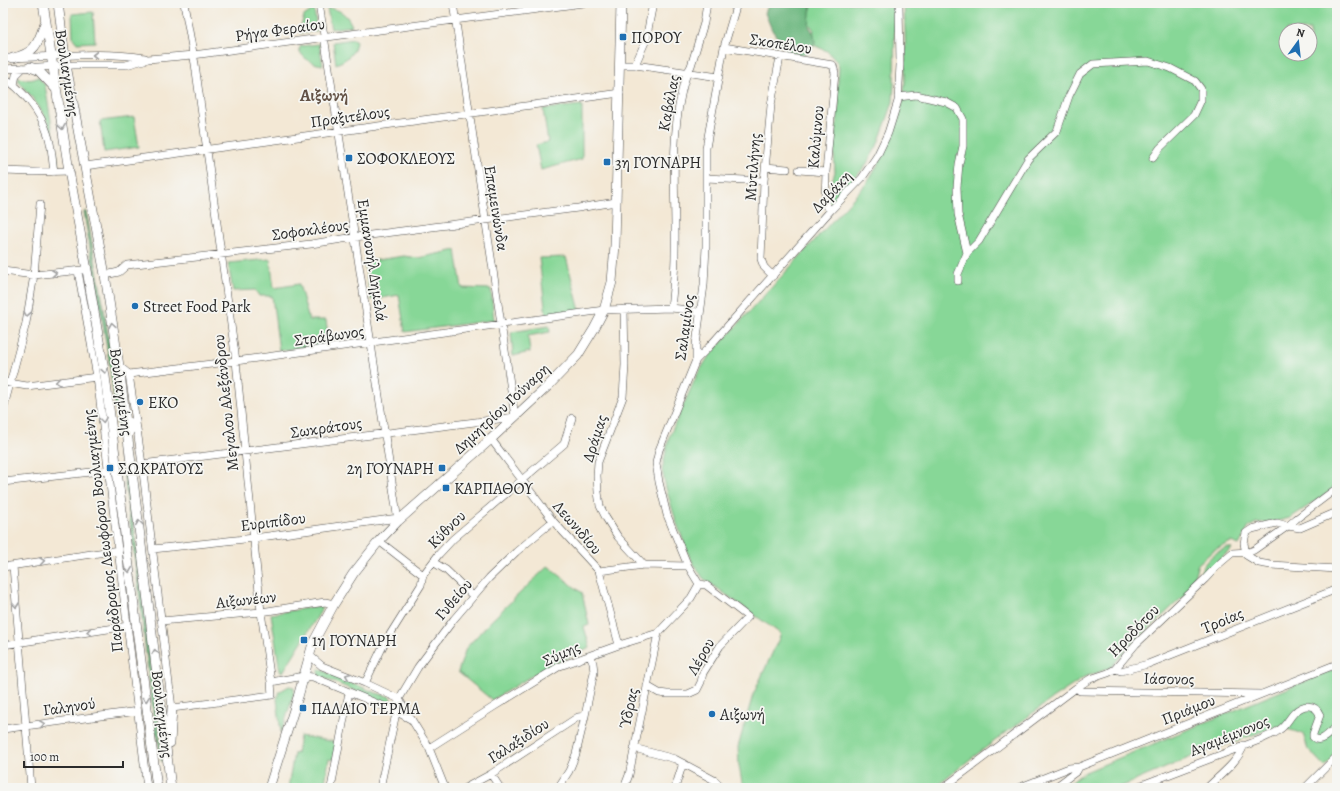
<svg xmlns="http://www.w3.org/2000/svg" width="1340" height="791" font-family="Alegreya,serif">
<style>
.green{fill:#87d797;stroke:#598161;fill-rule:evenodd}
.forest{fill:#6db880;stroke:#4c7256}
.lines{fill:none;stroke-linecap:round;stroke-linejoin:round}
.minor-casing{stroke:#494744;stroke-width:8}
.major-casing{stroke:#494744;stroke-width:10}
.minor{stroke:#fff;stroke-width:7}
.major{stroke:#fff;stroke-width:9}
.oneway{stroke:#a0a0a0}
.poi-dot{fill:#1f6fb2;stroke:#f6f6f2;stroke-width:1.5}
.labels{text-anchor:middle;stroke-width:3.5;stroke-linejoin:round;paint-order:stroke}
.street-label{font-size:16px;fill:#2b2b2b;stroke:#f6f6f2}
.poi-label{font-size:16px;fill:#2b2b2b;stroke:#f6f6f2;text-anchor:start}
.neighbourhood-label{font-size:17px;font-weight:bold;fill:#635246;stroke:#f6f6f2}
</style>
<rect width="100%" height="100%" fill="#f6f6f2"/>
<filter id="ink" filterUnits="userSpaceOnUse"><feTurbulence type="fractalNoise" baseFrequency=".025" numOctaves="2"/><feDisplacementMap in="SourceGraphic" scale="8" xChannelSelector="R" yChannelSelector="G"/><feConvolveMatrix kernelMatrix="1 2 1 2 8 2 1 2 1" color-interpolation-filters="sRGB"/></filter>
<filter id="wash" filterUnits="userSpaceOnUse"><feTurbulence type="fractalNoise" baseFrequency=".012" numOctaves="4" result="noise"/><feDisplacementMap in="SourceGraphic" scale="16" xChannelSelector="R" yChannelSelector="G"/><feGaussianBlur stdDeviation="0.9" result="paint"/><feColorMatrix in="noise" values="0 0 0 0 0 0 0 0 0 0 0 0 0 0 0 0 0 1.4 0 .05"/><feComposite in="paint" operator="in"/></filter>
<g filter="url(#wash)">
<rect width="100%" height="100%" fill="#f3e8d5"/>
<path class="green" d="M813,3H895L894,84L893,102L889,114L877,146L866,165L832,204L828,200L830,187L835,172L834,151L839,101L837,93L839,68L837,62L827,51L811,44L814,30L807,21Z
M904,3H1337V487L1290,518L1278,521L1256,523L1249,527L1239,545L1231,542L1214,550L1198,564L1189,591L1126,650L1110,668L1085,677L1049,701L969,760L935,788H743L739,766L738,747L753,695L781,634L703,578L690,558L676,521L666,488L662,470L669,437L697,375L709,356L867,183C886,153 904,116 905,80C906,55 905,29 904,3ZM1286,30H1310V54H1286Z
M327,8C340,9 347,14 352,26L331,29Z
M314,9L317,31L299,33L304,16Z
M93,12L95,42L77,43L73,38L72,14Z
M354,39L356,41C355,53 347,60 336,64L333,42Z
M319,44L323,65C313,64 302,59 299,49L301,46Z
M18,77C23,80 33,81 38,77L45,85L59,169H57C54,158 55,146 52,135C47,114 33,98 19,82Z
M582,105V159L541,170L536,145L548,142L543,109Z
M134,117L139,147L104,152L100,121Z
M456,250L462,288L491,289L494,320L405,332L399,295L371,300L364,262L404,256L418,258Z
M566,257L580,311L546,315L539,258Z
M270,259L274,288L299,284L309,320H326L329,343L279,351L272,296H259L255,290L233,291L228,263Z
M549,326L550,332L528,336L530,352L513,356L511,332Z
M1227,548H1231L1232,549L1222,557L1205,576L1200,574C1204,561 1214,552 1227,548Z
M548,566L582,593L589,625L584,627L590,648L546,667L492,700L458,672L466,648L491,621Z
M320,606L322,609L283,672L280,671L271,614Z
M1337,668V753L1325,767L1308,749L1303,734L1278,726L1191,757L1118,788H1064L1083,773Z
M319,669L376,693L391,697L390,704H387L319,676L318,674Z
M289,686L294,687V693L281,733L277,699L279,692Z
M300,736L336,742L333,760L329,759L324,788H288L294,753H297Z"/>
<path class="forest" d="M769,3H811L809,26L814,34L815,43L807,54L801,55L787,51L772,30L765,13Z
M86,211L103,303L118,396L163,761H161L158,739L155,730L138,585L109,361L84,212Z"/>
</g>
<g filter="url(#ink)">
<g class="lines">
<defs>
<path id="minor" d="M184,3L195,64L236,361L261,612L271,682
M319,3L398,521
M724,47L833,65L835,73L826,172L825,201L826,206L831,210
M3,58C50,58 98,50 145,58
M620,65H635L719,77
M635,65L646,40L653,3
M3,69L74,65H126L148,59L193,55L583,3
M3,77C22,89 41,112 48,135C52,147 52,159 54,172
M14,85L16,75L23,68
M898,97L916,95L946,102L957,108L963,119V146L959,164L957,187L958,214L967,253L958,274V281
M85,166L620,93
M766,167L787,169
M799,170L826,172
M3,171L33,172L69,171
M706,178L764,181
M967,253L979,241L1028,159L1057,131L1069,96L1080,74L1093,64L1148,61L1170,68L1195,81L1201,89V100L1194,115L1160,148L1153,158
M3,271L34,275L82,270
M78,271L97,377L147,788
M105,275L119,272L127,265L311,244L355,237L578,208L616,202
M773,276L764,267L761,259L764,181L771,105L780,57
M671,308C673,290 675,271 675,253C676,200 670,147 681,95C683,85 685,75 691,66L704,23L707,3
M624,309L625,365L623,397L598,462L597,476L598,492L600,506L606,518L618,537L644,565
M696,360L708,348L831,210L862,178L877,156L888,133L898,101L900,65L899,3
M119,366L129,374L142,464L172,708L272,695L271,682L304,676L313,677L395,711L412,720
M129,374L236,361L604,310L671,308L689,310L700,313
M3,382L27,386L97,377
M3,410L26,323L34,275L40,204
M491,439L553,521L599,571L619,645
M142,464L515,417L453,3
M3,482L109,470
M1337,512L1300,528L1288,526L1277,523L1252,529L1246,533L1244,543L1246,555L1259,563L1271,565L1337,569
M379,541L423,575
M153,549L254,538L398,518
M433,562L446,570L473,596
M13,566L31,788
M3,567L119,550
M599,571L644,565L688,566
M699,584L688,566L667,515L659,482L656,463L659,450L696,360V345L704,285L706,247V148L724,47L737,3
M161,621L261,612L325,602L334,604
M3,645L128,626
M309,655L322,666L365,683L399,699L429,748L445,788
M1115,669L1121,671L1148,664L1337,589
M365,683L384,644L421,585L423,575L439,554L453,539L564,444L572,418
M647,686L659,693L667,694H688L697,690L701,682L703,673L720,646L748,617L706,585L699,584
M1076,688L1080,691L1261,694
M3,729L138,711
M429,748L495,706L560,666L619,645L658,633L691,598L699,584
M634,748L675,759L714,780L718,784V788
M491,774L500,788
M331,788L349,692
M380,788L399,699L418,667L454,619L489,578L516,552L553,521
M465,788L491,774L578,717L585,716
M558,788L569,771L576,754L585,716L594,672L593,663L590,656
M624,788L629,775L658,633
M675,788L683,763
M943,788L1076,688L1090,679L1108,673L1115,669L1136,644L1205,579L1219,564L1232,553L1249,552L1254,550L1288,526L1296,519L1337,488
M1018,788L1069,768L1079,767
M1054,788L1077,771L1079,767L1337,664
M1134,788L1262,739C1267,736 1275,734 1279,730C1286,726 1289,718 1294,713C1303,704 1315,703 1320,715L1313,734V737C1321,745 1331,731 1337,726
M1207,788C1220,775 1238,762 1244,745
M1305,788L1337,756"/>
<path id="major" d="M43,3L69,171L87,270L105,376L157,788
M58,3L66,65L105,275L119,366L171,788
M13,58C36,53 38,43 45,23
M30,67L38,70L56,89
M128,434L135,421
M170,743L172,708
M269,788L298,697L313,643L334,604L353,574L379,541L398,521L491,439L548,386L578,355L594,329L604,310L612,282L615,245L621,3"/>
</defs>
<use href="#minor" class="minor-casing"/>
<use href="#major" class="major-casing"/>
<use href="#minor" class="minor"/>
<use href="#major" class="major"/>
</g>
<defs><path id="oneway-chevron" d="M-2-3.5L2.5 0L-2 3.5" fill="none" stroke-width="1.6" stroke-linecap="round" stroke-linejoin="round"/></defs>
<g class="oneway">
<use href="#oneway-chevron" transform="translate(95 55) rotate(180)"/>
<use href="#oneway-chevron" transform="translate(62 127) rotate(81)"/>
<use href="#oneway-chevron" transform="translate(54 273) rotate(-6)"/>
<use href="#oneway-chevron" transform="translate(27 314) rotate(100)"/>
<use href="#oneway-chevron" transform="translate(112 325) rotate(-99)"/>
<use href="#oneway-chevron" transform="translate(105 371) rotate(81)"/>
<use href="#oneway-chevron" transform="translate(58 382) rotate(173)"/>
<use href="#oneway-chevron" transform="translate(103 420) rotate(82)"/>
<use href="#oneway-chevron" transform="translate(139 523) rotate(-97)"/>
<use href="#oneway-chevron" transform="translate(42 561) rotate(-8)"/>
<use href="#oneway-chevron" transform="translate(129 570) rotate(83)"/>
<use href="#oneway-chevron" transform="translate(16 605) rotate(85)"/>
<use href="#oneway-chevron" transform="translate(89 632) rotate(171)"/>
<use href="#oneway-chevron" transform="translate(155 652) rotate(-97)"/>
<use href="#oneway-chevron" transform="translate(348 676) rotate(-159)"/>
<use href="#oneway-chevron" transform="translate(146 699) rotate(83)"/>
<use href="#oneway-chevron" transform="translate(42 724) rotate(-8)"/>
</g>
</g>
<g class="poi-dot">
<rect x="619" y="33" width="8" height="8" rx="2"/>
<rect x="345" y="154" width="8" height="8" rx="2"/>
<rect x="603" y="158" width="8" height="8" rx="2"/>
<circle cx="135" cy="306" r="4"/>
<circle cx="140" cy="402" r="4"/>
<rect x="106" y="464" width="8" height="8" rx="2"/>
<rect x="438" y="464" width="8" height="8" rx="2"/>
<rect x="442" y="484" width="8" height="8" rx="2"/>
<rect x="300" y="636" width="8" height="8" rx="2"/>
<rect x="299" y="704" width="8" height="8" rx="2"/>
<circle cx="712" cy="714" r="4"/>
</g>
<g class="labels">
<g class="street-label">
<text transform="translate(280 29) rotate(-8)" y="6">Ρήγα Φεραίου</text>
<text transform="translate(781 43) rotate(9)" y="6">Σκοπέλου</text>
<text transform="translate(68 73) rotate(81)" y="6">Βουλιαγμένης</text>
<text transform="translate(668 103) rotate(-79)" y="6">Καβάλας</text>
<text transform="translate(350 116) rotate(-8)" y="6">Πραξιτέλους</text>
<text transform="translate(815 137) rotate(-85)" y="6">Καλύμνου</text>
<text transform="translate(752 167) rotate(-86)" y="6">Μυτιλήνης</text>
<text transform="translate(831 191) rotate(-47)" y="6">Δαβάκη</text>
<text transform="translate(497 208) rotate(81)" y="6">Επαμεινώνδα</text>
<text transform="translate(310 229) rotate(-8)" y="6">Σοφοκλέους</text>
<text transform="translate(373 260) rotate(81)" y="6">Εμμανουήλ Δημελά</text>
<text transform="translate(684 327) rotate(-82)" y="6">Σαλαμίνος</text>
<text transform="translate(329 335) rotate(-8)" y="6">Στράβωνος</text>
<text transform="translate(122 392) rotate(82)" y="6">Βουλιαγμένης</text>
<text transform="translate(225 403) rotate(-96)" y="6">Μεγαλου Αλεξάνδρου</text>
<text transform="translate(501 408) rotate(-43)" y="6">Δημητρίου Γούναρη</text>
<text transform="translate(326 427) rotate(-8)" y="6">Σωκράτους</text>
<text transform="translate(594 438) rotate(-72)" y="6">Δράμας</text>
<text transform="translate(273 521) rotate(-7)" y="6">Ευριπίδου</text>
<text transform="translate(578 527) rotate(49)" y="6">Λεωνιδίου</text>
<text transform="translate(446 529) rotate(-45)" y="6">Κύθνου</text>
<text transform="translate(102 531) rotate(-97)" y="6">Παράδρομος Λεωφόρου Βουλιαγμένης</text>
<text transform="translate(246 599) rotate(-6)" y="6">Αιξωνέων</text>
<text transform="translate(453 599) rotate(-50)" y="6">Γυθείου</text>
<text transform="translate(1222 620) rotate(-22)" y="6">Τροίας</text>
<text transform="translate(1133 630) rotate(-46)" y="6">Ηροδότου</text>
<text transform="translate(561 653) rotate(-24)" y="6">Σύμης</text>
<text transform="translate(700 656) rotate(-60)" y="6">Λέρου</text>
<text transform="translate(1169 678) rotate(1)" y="6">Ιάσονος</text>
<text transform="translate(69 706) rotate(-8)" y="6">Γαληνού</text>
<text transform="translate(628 708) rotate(-78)" y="6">Ύδρας</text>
<text transform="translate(1188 709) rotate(-22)" y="6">Πριάμου</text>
<text transform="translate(163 714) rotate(83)" y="6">Βουλιαγμένης</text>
<text transform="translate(1229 735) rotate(-22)" y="6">Αγαμέμνονος</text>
<text transform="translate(518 740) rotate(-33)" y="6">Γαλαξιδίου</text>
</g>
<g class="poi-label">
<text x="631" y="43">ΠΟΡΟΥ</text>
<text x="357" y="164">ΣΟΦΟΚΛΕΟΥΣ</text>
<text x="615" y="168">3η ΓΟΥΝΑΡΗ</text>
<text x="143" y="312">Street Food Park</text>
<text x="148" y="408">EKO</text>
<text x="118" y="474">ΣΩΚΡΑΤΟΥΣ</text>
<text x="434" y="474" text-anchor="end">2η ΓΟΥΝΑΡΗ</text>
<text x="454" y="494">ΚΑΡΠΑΘΟΥ</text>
<text x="312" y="646">1η ΓΟΥΝΑΡΗ</text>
<text x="311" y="714">ΠΑΛΑΙΟ ΤΕΡΜΑ</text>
<text x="720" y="720">Αιξωνή</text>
</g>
<g class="neighbourhood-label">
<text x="324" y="101">Αιξωνή</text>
</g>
</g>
<rect width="1340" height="791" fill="none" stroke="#f6f6f2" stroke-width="16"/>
<g transform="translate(1298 42) rotate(15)"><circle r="19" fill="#f6f6f2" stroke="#a5a5a2"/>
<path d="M0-3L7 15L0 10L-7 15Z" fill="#1f6fb2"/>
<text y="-6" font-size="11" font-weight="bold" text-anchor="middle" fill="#2b2b2b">N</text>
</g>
<path d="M24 761v6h99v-6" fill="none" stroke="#2b2b2b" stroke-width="2"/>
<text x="30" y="761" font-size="12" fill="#2b2b2b" stroke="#f6f6f2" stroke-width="3" paint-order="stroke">100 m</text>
</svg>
